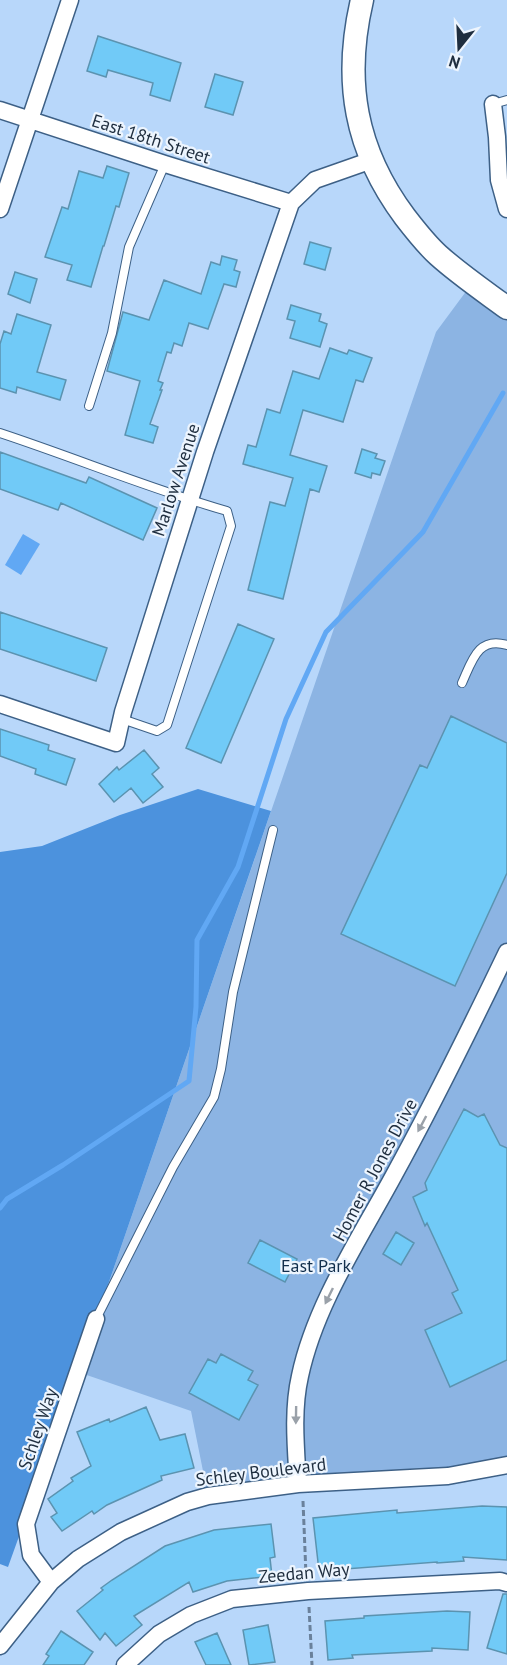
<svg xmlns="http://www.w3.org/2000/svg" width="507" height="1665" font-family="'PT Sans',sans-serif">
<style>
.green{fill:#8cb4e3}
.forest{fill:#4c92dd}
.water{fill:#61a8f4}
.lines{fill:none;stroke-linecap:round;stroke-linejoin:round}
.stream{stroke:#61a8f4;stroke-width:5}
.building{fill:#71caf7;stroke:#5b93b0;stroke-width:1.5}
.service-casing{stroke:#3d6086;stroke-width:10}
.minor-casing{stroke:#3d6086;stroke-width:19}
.secondary-casing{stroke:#3d6086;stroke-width:25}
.path{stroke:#6a819b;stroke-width:3;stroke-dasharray:6 3;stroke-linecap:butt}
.service{stroke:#fff;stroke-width:8}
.minor{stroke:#fff;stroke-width:16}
.secondary{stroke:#fff;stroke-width:22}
.oneway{fill:#9aa1a9}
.labels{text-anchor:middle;stroke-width:4.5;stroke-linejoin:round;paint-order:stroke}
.street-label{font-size:18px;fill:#1f2e3f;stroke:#edf5fe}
.park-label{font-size:18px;fill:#122f4d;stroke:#edf5fe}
</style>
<rect width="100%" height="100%" fill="#b8d7fa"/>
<path class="green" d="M473,282L507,308V1465L208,1496L191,1411L78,1372L436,332Z"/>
<path class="forest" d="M198,789L271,811L78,1372L8,1567L0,1564V852L42,846L120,815Z"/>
<path class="water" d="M23,534L40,544L21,575L5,565Z"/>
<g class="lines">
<path class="stream" d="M0,1208L7,1199L63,1165L189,1081L196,1007L197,940L238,867L286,719L326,632L423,532L503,393"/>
</g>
<path class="building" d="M98,36L181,63L170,101L150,95L153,83L108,70L106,77L87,71Z
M215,74L243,82L233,115L205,107Z
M107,166L129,173L119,207L116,206L104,246H103L91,287L67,280L72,265L45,257L62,207L68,209L79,171L103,178Z
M310,242L331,248L325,270L304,264Z
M222,256L237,260L234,270L240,272L236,287L224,284L208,329L189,323L182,346L174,343L171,353L167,352L158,381L163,383L160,390H162L150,424L158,427L153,443L125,435L140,381L107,371L123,312L149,320L164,280L201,294L211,262L220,265Z
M15,272L37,279L30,303L8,294Z
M291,305L321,314L319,321L327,324L320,347L290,338L295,321L287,319Z
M17,314L51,325L37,372L66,380L60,400L17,387L16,393L0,388V344L4,331L11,334Z
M330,348L347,354L349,350L372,358L363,382L356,380L343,422L303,410L290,455L327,466L319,492L310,489L283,599L248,590L270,502L285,506L293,478L243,464L248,445L256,447L267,409L280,413L293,371L319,379Z
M362,449L377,454L375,458L385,461L380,475L372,473L371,478L355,473Z
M0,452L86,483L89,477L157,508L143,540L61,503L58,510L0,489Z
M0,612L107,648L96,681L0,649Z
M238,624L274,639L221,763L186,748Z
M451,716L507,743V873L455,986L341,934L420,765L427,768Z
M0,729L49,745L48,750L75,759L66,785L35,774L36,769L0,756Z
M144,750L159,768L152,774L163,787L143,803L131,788L114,802L99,784L117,767L119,770Z
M464,1109L478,1117L484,1114L500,1145L507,1148V1360L450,1387L425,1330L462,1313L452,1293L458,1290L427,1223L425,1226L413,1197L427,1190L425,1183Z
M396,1232L414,1243L401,1265L383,1254Z
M260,1240L297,1259L285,1282L248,1263Z
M221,1354L253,1371L248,1380L258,1385L239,1420L189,1393L208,1359L216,1363Z
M146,1407L160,1440L185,1434L194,1468L161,1476L162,1480L107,1505L94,1514L92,1511L62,1531L51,1517L57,1513L48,1499L73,1481L71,1478L91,1466L77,1432L109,1419L110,1422Z
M482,1506L507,1507V1560L463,1557L464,1561L437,1563V1562L319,1571L313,1518L397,1510V1513Z
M271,1524L275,1557L270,1558L272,1576L227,1581L193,1592L189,1582L134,1616L142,1625L116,1646L105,1633L100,1640L77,1611L103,1590L101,1588L112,1580L165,1546L214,1530Z
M503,1594H507V1654L487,1648Z
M447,1611L470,1612L468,1650L432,1648V1651L352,1655L353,1658L328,1660L325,1621L364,1618V1616Z
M268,1625L275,1662L249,1665L243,1630Z
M61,1631L93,1652L84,1665H43L49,1656L46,1654Z
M217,1633L231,1665H206L195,1642Z"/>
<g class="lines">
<defs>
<path id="service" d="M493,104L507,100
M89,406L112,333L129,247L165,164
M0,433C76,458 150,489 227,511L231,526L167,725L157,731L122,719
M462,683C472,661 478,636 507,645
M96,1319L173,1167L214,1097L221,1069L233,992L273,830"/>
<path id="minor" d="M493,104L497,137L499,180L507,209
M0,110L165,164L291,203
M0,209L70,0
M0,704L116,743L123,712L205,452L291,203L315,180L372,160
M298,1484C296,1449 292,1411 300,1376C315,1305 360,1238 394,1175C434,1102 471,1027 507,952
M51,1582L31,1555L26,1524L96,1319
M0,1646L51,1582L78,1559L121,1532L187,1502L208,1496L298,1484L448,1476L507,1465
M125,1665L159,1634L191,1615L232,1599L308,1591L500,1581L507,1583"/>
<path id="secondary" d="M362,0C343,81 355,150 405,217C415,230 426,244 438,255C459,274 484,291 507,308"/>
</defs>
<use href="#service" class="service-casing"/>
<use href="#minor" class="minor-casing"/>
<use href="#secondary" class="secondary-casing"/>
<path class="path" d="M303,1501L306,1575
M309,1607L312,1665"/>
<use href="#service" class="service"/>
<use href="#minor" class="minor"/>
<use href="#secondary" class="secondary"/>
</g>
<defs><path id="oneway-solid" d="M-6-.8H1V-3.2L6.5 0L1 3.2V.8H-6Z" transform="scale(1.5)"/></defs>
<g class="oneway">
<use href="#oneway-solid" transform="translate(422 1124) rotate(118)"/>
<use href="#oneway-solid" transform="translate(329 1296) rotate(116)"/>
<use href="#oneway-solid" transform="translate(296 1415) rotate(91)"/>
</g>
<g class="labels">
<g class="street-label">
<text transform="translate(151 139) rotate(18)" y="6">East 18th Street</text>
<text transform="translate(176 480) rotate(-72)" y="6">Marlow Avenue</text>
<text transform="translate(375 1170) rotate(-62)" y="6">Homer R Jones Drive</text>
<text transform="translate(38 1429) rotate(-71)" y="6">Schley Way</text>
<text transform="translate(261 1472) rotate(-7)" y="6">Schley Boulevard</text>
<text transform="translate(304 1573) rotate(-5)" y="6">Zeedan Way</text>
</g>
<g class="park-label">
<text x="316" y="1272">East Park</text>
</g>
</g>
<g transform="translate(459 48) rotate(198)" stroke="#edf5fe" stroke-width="4.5" paint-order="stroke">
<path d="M0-4.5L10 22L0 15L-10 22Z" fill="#1f2e3f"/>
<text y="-9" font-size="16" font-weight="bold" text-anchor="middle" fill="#1f2e3f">N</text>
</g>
</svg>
